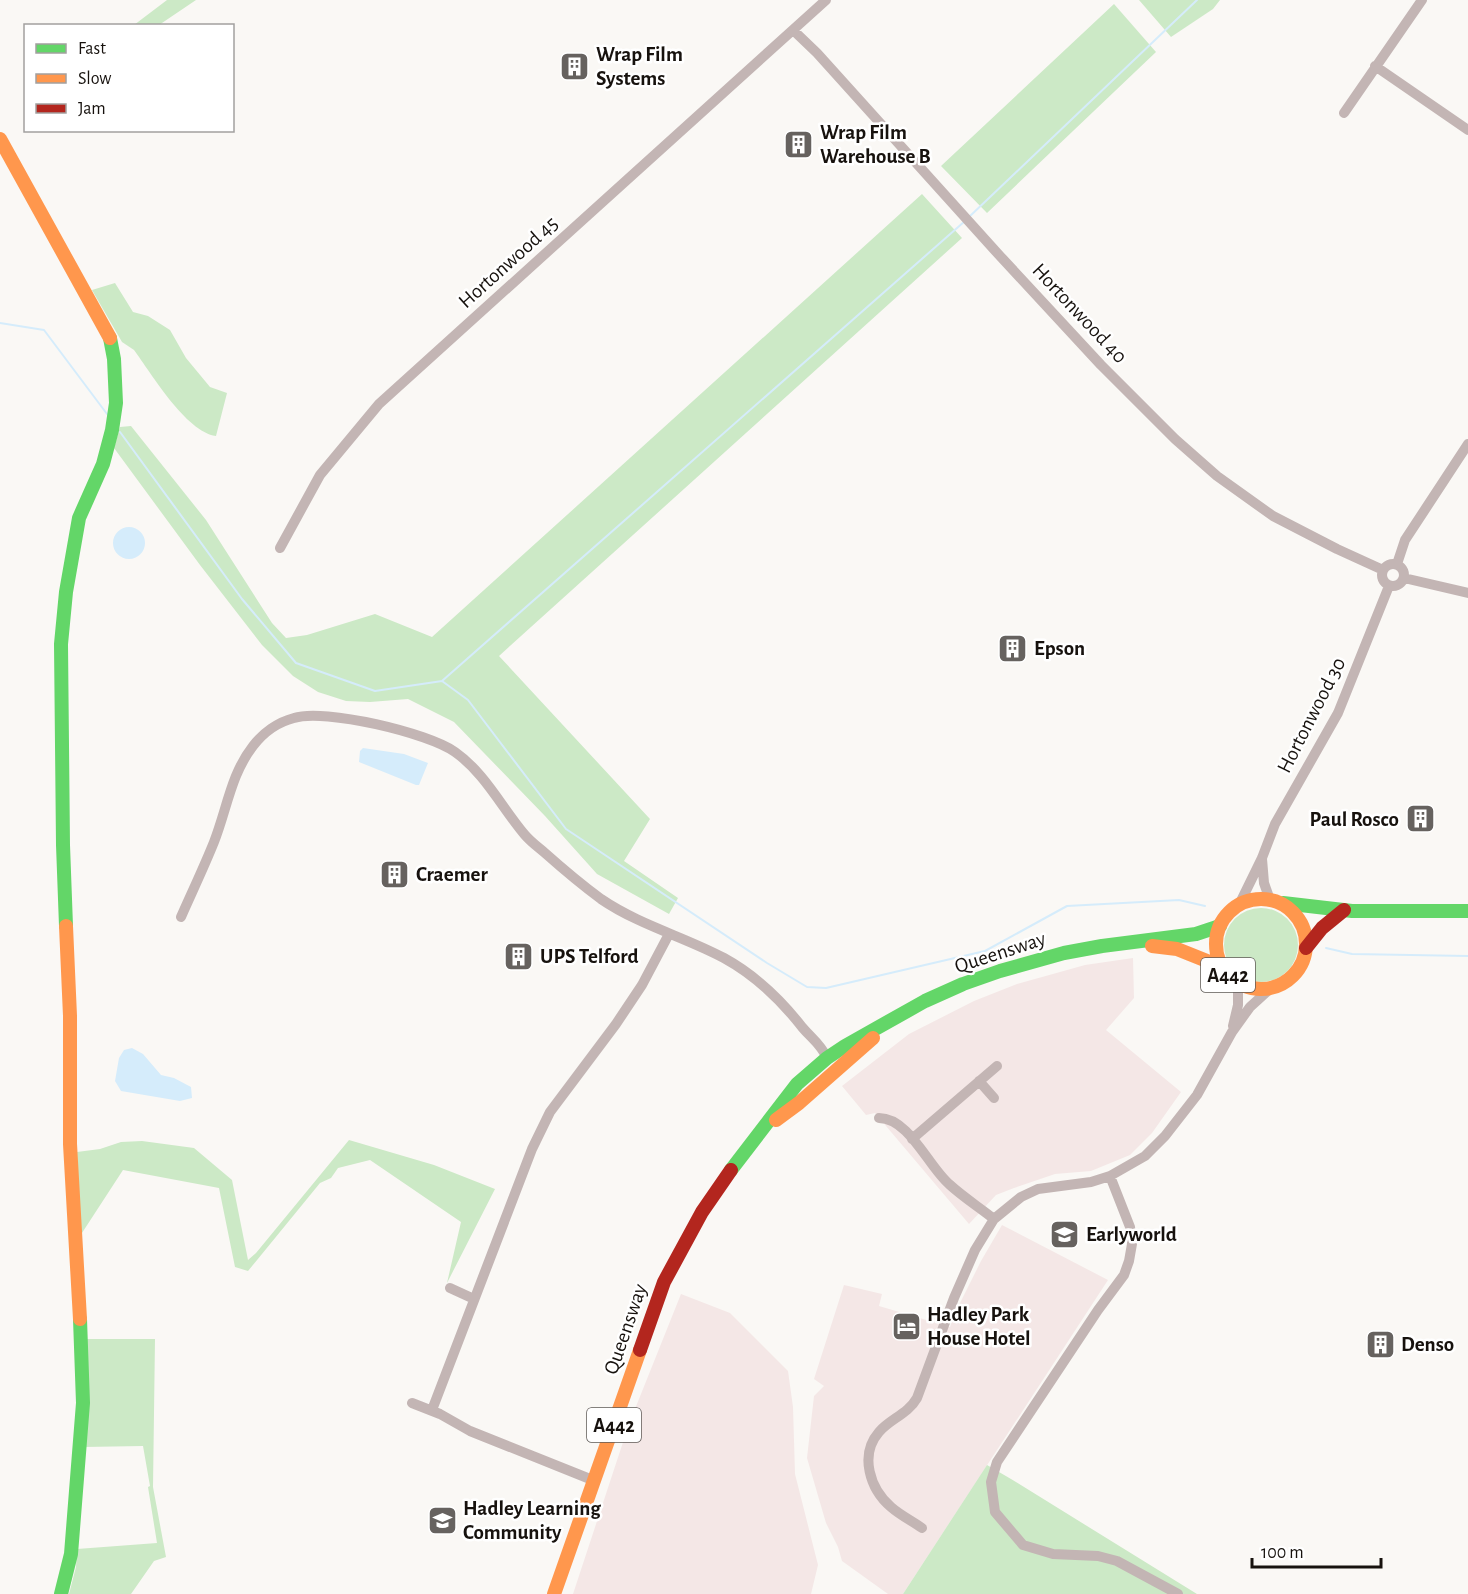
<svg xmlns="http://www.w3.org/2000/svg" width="1468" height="1594" font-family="'Alegreya Sans',sans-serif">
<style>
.commercial{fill:#f4e7e6}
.green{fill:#cce9c6}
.water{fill:#d5ecfb}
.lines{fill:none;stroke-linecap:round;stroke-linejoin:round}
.stream{stroke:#d5ecfb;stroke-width:2}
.street{stroke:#c3b5b4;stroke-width:10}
.fast{stroke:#63d668;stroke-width:14}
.slow{stroke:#ff974d;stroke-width:14}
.jam{stroke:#b3261e;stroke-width:14}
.labels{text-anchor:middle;stroke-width:5;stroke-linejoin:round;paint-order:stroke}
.shield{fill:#fff;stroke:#5d5956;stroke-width:1.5}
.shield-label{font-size:20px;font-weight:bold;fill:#17120e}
.poi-label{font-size:21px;font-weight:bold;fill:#17120e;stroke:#fff;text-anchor:start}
.street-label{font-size:21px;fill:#17120e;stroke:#fff}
</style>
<rect width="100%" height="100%" fill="#faf8f5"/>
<path class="commercial" d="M1133,958L1134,998L1106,1030L1181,1092L1152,1133L1130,1155L1091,1171L1055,1174L1014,1188L996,1195L969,1224L875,1113L866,1115L842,1086L909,1034L974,1001L1017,984L1060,972L1085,965Z
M1002,1225L1108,1280L903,1594H888L842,1561L838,1547L826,1523L807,1458L814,1396L824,1386L814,1379L844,1285L882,1294L879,1306L950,1327L955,1313L981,1261Z
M681,1294L730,1313L788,1371L793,1407L795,1474L818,1565L811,1594H573L629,1424Z"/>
<path class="green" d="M167,0H196L159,25H134Z
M1139,0H1220L1213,9L1171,37Z
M1114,4L1156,52L987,213L941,166Z
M922,194L962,238L499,656L650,819L624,861L678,898L669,914L597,874L545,816L454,722L408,699L370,702L346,701L318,692L293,676L262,645L200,565L114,448L120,427L131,426L206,520L272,623L286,638L307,635L375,614L432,637Z
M115,283L133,312L148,316L170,330L186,358L210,387L227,393L216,436C186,432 151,373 134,350L122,342L92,290Z
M1224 945a37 37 0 1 1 74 0a37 37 0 1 1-74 0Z
M349,1140L434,1165L495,1189L447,1283L461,1222L370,1160L338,1168L331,1178L320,1183L248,1271L235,1267L219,1188L123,1170L80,1236L77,1152L100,1149L121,1142L142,1141L194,1148L232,1180L248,1260L256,1253Z
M86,1339H155L153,1487L166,1557L154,1561L131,1594H69L76,1567L77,1549L157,1543L148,1487L150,1486L143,1446L83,1447Z
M987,1465L1011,1479L1197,1594H903Z"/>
<path class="water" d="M113 543a16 16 0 1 1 32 0a16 16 0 1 1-32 0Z
M363,748L404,754L428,763L419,785H416L359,762L360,751Z
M132,1048L143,1054L161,1075L174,1078L191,1087L192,1098L180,1101L121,1091L115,1081L119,1058L124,1050Z"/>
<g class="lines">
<path class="stream" d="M969,217L1197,0
M0,323L44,330L107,414
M120,432L242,599L296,663L375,691L442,681L965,221
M442,681L468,700L566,829L767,963L807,987L826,988L985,951L1067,906L1179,900L1205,906
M1326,948L1352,954L1468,956"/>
<path class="street" d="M793,30L817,53L1000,256L1101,365L1175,439L1217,476L1273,516L1337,549L1383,570
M1375,66L1468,130
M1344,113L1422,0
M280,548L320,475L379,404L826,0
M1382 575a11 11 0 1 1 22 0a11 11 0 1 1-22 0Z
M1397,564L1405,540L1468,444
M1404,578L1468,593
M1262,859L1264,883L1270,900
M1239,905L1262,858L1275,824L1338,713L1389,586
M181,917C192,892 204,867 214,842C227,809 231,774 253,746C263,733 278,722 294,718C324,708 429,733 455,752C485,773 502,808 525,835C531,842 538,847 545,853C563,869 582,885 601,899C639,925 685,937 724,958C755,975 781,1000 802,1027C812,1039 820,1043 827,1058
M1233,1026L1238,1005V983
M979,1081L994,1098
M879,1118C909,1118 928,1166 949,1184C963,1197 979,1207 994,1219
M912,1139L997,1066
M1110,1176L1130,1227L1132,1244L1129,1261L1124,1275L1098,1310L997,1462L991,1482L995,1512L1023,1545L1053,1554L1098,1556L1117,1561L1178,1594
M450,1288L474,1299
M412,1403L440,1414L470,1431L595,1481
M432,1410L532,1149L550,1112L616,1024L642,985L669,934
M922,1528C912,1521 900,1515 891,1507C870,1489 859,1455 879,1432C890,1419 908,1414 917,1398L954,1298L975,1250L994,1219L1021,1197L1038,1189L1091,1182L1110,1176L1145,1156L1165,1136L1197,1095L1232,1032L1250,1007L1271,988"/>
<path class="fast" d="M1283,903L1352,911H1468
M66,926L63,845L61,644L66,592L79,518L103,464L112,430L116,403L114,359L110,338
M731,1170L797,1084L827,1058L845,1046L925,1001L963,984L1000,971L1064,953L1102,946L1196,934L1220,926
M61,1594L71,1554L83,1403L80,1319"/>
<path class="slow" d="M0,139L110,338
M1216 944a45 45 0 1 1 90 0a45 45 0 1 1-90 0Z
M66,926L70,1016V1144L80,1319
M1152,946L1177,949L1222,967
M776,1120L799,1103L873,1038
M554,1594L640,1350"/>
<path class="jam" d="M1306,948L1322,928L1344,910
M640,1350L664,1282L702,1212L731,1170"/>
</g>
<defs>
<symbol id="building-square" viewBox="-11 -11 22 22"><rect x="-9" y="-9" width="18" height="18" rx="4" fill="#66625f" stroke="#fff"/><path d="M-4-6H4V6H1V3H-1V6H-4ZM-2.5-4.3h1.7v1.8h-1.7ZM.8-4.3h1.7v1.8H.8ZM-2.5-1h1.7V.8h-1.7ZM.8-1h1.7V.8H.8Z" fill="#fff"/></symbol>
<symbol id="school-square" viewBox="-11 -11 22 22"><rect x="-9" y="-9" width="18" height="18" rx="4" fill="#66625f" stroke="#fff"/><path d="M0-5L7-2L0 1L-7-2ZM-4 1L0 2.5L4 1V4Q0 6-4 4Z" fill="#fff"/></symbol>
<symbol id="hotel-square" viewBox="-11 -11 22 22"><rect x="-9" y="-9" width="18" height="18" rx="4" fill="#66625f" stroke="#fff"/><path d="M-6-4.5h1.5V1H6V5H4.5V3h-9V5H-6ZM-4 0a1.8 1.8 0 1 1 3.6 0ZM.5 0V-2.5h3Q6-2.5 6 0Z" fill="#fff"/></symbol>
</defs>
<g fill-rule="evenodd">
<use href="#building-square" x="558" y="50" width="33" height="33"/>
<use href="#building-square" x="782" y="128" width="33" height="33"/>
<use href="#building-square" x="996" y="632" width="33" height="33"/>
<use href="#building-square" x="1404" y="802" width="33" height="33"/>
<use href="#building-square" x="378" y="858" width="33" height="33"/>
<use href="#building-square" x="502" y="940" width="33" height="33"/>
<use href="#school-square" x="1048" y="1218" width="33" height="33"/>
<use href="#hotel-square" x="890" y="1310" width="33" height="33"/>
<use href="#building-square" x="1364" y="1328" width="33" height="33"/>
<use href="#school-square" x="426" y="1504" width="33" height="33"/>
</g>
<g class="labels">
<g class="shield">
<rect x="1201" y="958" width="54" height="34" rx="4.5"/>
<rect x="587" y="1408" width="54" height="34" rx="4.5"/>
</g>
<g class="shield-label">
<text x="1228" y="982">A442</text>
<text x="614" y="1432">A442</text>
</g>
<g class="poi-label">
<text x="596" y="61">Wrap Film<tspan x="596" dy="24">Systems</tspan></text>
<text x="820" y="139">Wrap Film<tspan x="820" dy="24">Warehouse B</tspan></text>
<text x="1034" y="655">Epson</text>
<text x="1399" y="826" text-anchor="end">Paul Rosco</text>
<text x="416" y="881">Craemer</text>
<text x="540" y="963">UPS Telford</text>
<text x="1086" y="1241">Earlyworld</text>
<text x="927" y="1321">Hadley Park<tspan x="927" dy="24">House Hotel</tspan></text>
<text x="1401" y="1351">Denso</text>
<text x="463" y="1515">Hadley Learning<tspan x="463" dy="24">Community</tspan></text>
</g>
<g class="street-label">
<text transform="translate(508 262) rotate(-42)" y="7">Hortonwood 45</text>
<text transform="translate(1080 313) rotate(47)" y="7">Hortonwood 40</text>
<text transform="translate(1311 715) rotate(-63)" y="7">Hortonwood 30</text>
<text transform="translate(1000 952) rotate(-18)" y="7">Queensway</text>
<text transform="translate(625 1329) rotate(-71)" y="7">Queensway</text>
</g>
</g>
<rect x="24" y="24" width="210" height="108" fill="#ffffff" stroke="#a2a09f" stroke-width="1.5"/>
<rect x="36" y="44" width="30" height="9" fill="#63d668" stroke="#a2a09f" stroke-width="1.5"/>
<text x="78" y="54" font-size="18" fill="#17120e">Fast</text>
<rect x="36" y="74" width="30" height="9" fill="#ff974d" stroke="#a2a09f" stroke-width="1.5"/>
<text x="78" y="84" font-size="18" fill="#17120e">Slow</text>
<rect x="36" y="104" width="30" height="9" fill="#b3261e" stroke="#a2a09f" stroke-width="1.5"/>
<text x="78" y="114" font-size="18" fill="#17120e">Jam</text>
<path d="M1252 1558v9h129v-9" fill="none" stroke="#17120e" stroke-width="3"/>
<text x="1261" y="1558" font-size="18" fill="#17120e" stroke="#ffffff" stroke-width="4.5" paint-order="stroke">100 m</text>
</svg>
